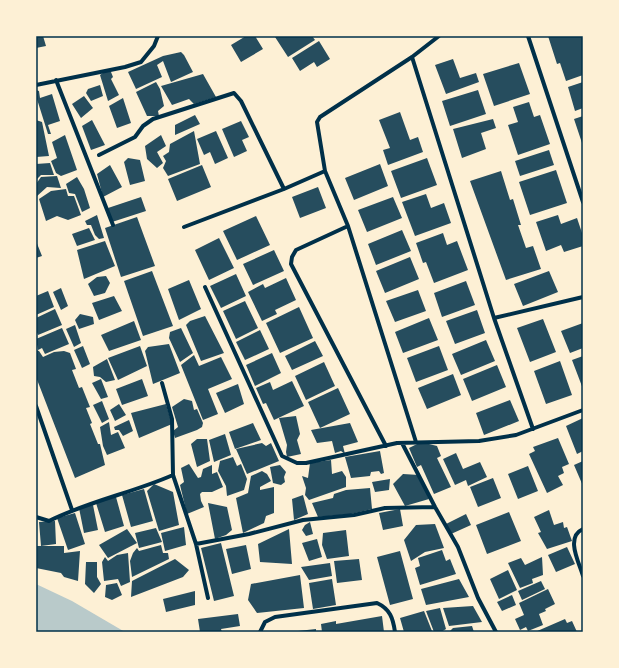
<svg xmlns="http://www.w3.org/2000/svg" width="619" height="668" font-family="Overpass,sans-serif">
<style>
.green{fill:#b9caca}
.building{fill:#264d5e}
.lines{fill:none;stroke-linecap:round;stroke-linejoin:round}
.minor{stroke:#003049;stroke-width:4}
.neatline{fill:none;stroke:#003049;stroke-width:1.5}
</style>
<rect width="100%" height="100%" fill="#fdf0d5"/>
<path class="green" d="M36,584L72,601L125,632H36Z"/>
<path class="building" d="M36,36H43L46,46L36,48Z
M246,36H255L263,49L241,62L231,45Z
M277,36H312L315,40L288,57L275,37Z
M548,36H583V75L566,81L560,63L557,64Z
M319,41L330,59L317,67L314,62L300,71L292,58Z
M181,52L184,55L193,72L171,82L163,61L157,65L162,77L136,89L128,72L163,56Z
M453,59L460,78L476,73L479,82L446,94L435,65Z
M519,63L530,94L494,106L483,74Z
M104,72H111L113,77L111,79L119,95L108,101L100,75Z
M203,74L216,97L194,104L189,99L172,105L161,86Z
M156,82L160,89L164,106L158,111L159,116H147L136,92Z
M583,82V108L575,111L568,87Z
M100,85L103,96L91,101L86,93L88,89Z
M36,90L39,91L40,98L52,94L60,121L48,125L51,134H48L36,96Z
M478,90L486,114L450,126L442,101Z
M84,96L93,108L81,118L72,104Z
M123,98L131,123L117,128L109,106Z
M529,102L534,117L540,115L550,144L518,155L508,125L518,122L513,107Z
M400,112L410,140L418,137L423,152L388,165L383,150L390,148L379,120Z
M195,115L200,124L175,135V125Z
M583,116V146L574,119Z
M493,119L496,128L481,133L486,149L462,158L453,129Z
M36,120L42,122L49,156L36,157Z
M92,120L105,145L91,150L82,126Z
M241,121L249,137L242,140L247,151L234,157L222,129Z
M194,131L200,164L168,176L163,168L166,161L163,156L169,152L170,144Z
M216,131L228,158L215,164L210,152L204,155L197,139Z
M65,135L77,170L61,176L56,173L51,161L57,158L52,142Z
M161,135L166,146L157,152L163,163L157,168L147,159L145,146Z
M549,150L554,165L520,176L515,161Z
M128,158L140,160L145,181L130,185L124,162Z
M427,158L437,185L401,198L391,171Z
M50,163L54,175H41L36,180V164Z
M380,164L388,186L354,200L345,178Z
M110,165L122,187L103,197L97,174Z
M202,165L211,187L177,201L168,179Z
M556,170L567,203L530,215L519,182Z
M501,171L510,200L513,199L521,225H518L526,248L533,246L541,269L506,280L470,181Z
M57,176L61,188L47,187L36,197V184L41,177Z
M77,177L84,189L90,208L82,212L75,194L69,193L66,184Z
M318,187L326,208L300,218L292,197Z
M66,189L68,196H74L81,215L68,220L57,216L46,221L39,199L51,191Z
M426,194L431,208L444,203L451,223L415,236L402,202Z
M141,197L146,211L112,222L108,208Z
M393,197L402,218L367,232L358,210Z
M97,215L104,238L99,239L95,235L91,225H87L85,221Z
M558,215L561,224L577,218L583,236V246L564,252L561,245L546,251L536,222Z
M256,216L270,245L237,260L223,231Z
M137,217L155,266L121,277L105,228Z
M89,228L95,240L77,246L72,234Z
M402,230L411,251L376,265L368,244Z
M443,233L447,245L457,241L468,270L434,283L426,262L423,263L416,243Z
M219,238L234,268L209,280L195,250Z
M36,241L42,256L36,258Z
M105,241L115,266L84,279L77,250Z
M274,250L284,271L253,285L243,264Z
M410,257L419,279L385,293L376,271Z
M152,271L173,326L143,336L124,281Z
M549,271L558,292L523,306L514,284Z
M236,274L246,296L221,308L210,286Z
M106,276L110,283L105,293L94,296L88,284L97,277Z
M286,278L296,300L275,310L277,314L262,321L248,292L263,284L265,288Z
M189,280L201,309L179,320L168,289Z
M466,281L475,305L442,317L434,293Z
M61,288L68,306L61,310L53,292Z
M418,290L426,311L395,322L386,301Z
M48,291L54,307L36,315V296Z
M114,296L122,311L99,320L92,303Z
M245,301L258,328L236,339L223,311Z
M299,307L313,338L280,353L266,323Z
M55,309L62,325L38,335L36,330V318Z
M477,310L485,333L455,344L446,321Z
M80,314L93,317L94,324L79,329L75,320Z
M205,316L224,353L201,361L186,325L190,321Z
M429,318L438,340L403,353L395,332Z
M543,319L556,352L530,362L517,328Z
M134,321L141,340L109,351L101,335Z
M583,323V348L570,353L561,331Z
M75,325L81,343L74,347L66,329Z
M62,328L69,344L45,354L42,348L38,350L36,339Z
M181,328L193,353L180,362L169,338L170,332Z
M260,330L269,349L245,360L236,342Z
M486,340L495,361L461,375L452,354Z
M315,341L323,356L292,370L285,356Z
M169,344L180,373L153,384L145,351L148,347Z
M83,346L90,364L82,368L74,350Z
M140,346L147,366L118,380L108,358Z
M439,346L448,370L416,382L407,358Z
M36,350L39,351L43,357L54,352L64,351L70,353L76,369L72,370L79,388L82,387L90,407L86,408L92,423L90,424L98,444H100L105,465L75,478L36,377Z
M272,353L281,373L255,386L246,365Z
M194,355L199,366L221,357L232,379L208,389L218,414L203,420L181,365Z
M583,356V389L572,360Z
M107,359L115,380L106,382L100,377L94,376L93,367Z
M560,361L572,395L546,404L534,371Z
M324,362L335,386L306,400L295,376Z
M497,365L506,387L472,401L463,379Z
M453,374L461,395L427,409L418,388Z
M101,379L108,397L101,399L92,383Z
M142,379L148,396L122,405L116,389Z
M292,381L304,406L274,420L266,403L263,404L256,388L270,382L273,390Z
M238,384L244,404L225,413L216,393Z
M338,388L350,414L320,428L308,402Z
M184,399L192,401L194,410L197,409L203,423L202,427L197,430L175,438L173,431L178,427L172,407Z
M510,400L519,421L484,435L476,413Z
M102,401L109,419L102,423L93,405Z
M119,404L126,415L115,421L110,410Z
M166,404L172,424L139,438L131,413Z
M296,416L300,434L297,440L301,454L287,457L286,452L287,445L279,418Z
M583,418V451L577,454L566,426Z
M129,420L133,431L123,436L119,430H115L114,427Z
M109,422L111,435L118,432L125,448L107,455L103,446L100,427Z
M253,423L261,440L235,449L229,432Z
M350,423L358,442L343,446L345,454L341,451L335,453L332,441L317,443L311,430Z
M225,434L231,455L214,462L209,440Z
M558,438L569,464L562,467L564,473L558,476L563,485L547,493L529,454L535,451L533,447Z
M197,439H207L210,461L197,467L191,444Z
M421,442L437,446L441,456L437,458L451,487L434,494L421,465L417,467L409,448Z
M262,443L266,446L271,443L279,461L247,474L236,449Z
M380,451L384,473L381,474L379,471L371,472L370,476L351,478L345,457Z
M456,453L463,469L480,462L487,477L468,486L466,480L455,485L443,459Z
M233,457L237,466L241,464L247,479L244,490L227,496L226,486L218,471L220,461Z
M331,460L332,474L342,471L346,477V487L309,500L305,495L306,488L302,476L308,478L310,463Z
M583,461V486L574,465Z
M189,464L198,478L201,477L203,469L212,465V474L217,472L223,487L212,492H202L200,494L201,501L204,507L187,514L180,485L184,482L181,468Z
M280,465L286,472L284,477L285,482L281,485L273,483L270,467Z
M528,466L538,491L518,499L508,474Z
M262,471L267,474L271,481L260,487V490L274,487V513L266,516L264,523L243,533L236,498L248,493L251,476Z
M403,474L419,475L429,499L405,506L393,484Z
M493,478L501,498L478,507L470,487Z
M390,479L389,490L375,492L372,482Z
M154,484L173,492L179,525L159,531L147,491Z
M370,488L372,509L351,514L318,517L312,503L333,498L334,494L346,490Z
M144,489L153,521L131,527L122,495Z
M303,495L308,514L294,520L292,499Z
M116,497L124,526L105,532L96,503Z
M208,503L227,507L232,530L226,535L215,539Z
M93,505L98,530L84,533L79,508Z
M400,509L403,526L383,530L379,513Z
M549,510L554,525L563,522L564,528L567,527L572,541L547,549L538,533L541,532L534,517Z
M509,512L521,541L487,554L476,525Z
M75,513L85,544L68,550L57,518Z
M466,514L471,525L451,534L446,524Z
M55,521L56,544L41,546L39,522Z
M310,522L313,534L306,536L302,530L305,525Z
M435,524L444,548L425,552L411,561L404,540L416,525Z
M184,527L186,545L165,551L161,533Z
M156,528L162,542L139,548L135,533Z
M127,529L137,543L108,558L99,545Z
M289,529L292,564L260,562L258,544Z
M346,530L349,556L327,559L322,545L323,533Z
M317,539L322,557L309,561L302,543Z
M221,543L234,596L214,601L201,548Z
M161,545L163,553H168L169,559L132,577L130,561L133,553L137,548L139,551Z
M246,545L251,569L232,574L226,549Z
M36,546H64V553L80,551L78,581L64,577L61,573L36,568Z
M567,547L575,564L556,572L548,555Z
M442,550L446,561L450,559L456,574L420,585L415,568L420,566L418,558Z
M400,551L413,599L390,605L377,557Z
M128,553L130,582L121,586L118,579L104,581L102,562L105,557L108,561L117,555Z
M542,557L543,575L532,579L533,583L520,588L508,563L521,558L525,565Z
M175,559L189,570L183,577L131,597L132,581Z
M359,559L362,580L337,583L334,561Z
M86,562H97V577L101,584L94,593L85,584Z
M330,563L332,576L309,580L301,567Z
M508,570L517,590L499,599L490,579Z
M300,575L304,608L257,613L248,600L251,584Z
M332,579L336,605L313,609L309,583Z
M459,579L469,597L426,605L421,589Z
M541,581L545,589L522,600L518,591Z
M117,583L122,595L112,600L105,597L106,585Z
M548,589L555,604L545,609L546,611L539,614L543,625L528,631L526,627L520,630L515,619L524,615L519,603Z
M195,591V605L166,612L163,599Z
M512,595L516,605L502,611L497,602Z
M473,606L482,622L449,626L443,608Z
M440,608L446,629L441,632H434L426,611Z
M424,611L432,631L404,632L400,618Z
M238,614L240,626L221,629L222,632H200L198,619Z
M382,616L384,632H322L321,624L336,621V624Z
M565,619L567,623L572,621L577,632H535Z
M472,626L474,632H449L453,628Z
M316,629V632H298V631Z"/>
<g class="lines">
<path class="minor" d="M528,36L583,202
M412,57L494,318L533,429
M56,80L113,225
M36,85L125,67L141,62L154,46L158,36
M99,155L135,137L143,126L153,119L234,93L241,101L284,189
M348,226L296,250L292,257L291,264L386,446
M184,227L284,189L325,171
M205,287L282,456L297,463H306L397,443L479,441L516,435L583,410
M494,318L583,297
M162,383L172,419L173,475
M36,406L72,510
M416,442L348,226L325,171L317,122L320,117L412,57L439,36
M402,443L435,507L458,547L478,598L496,632
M36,517L49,521C89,501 132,493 173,475L196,544L208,598
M583,529C565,537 579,562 583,576
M196,544L249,534L303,520L354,515L385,508L435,507
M260,632L265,622L275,617L377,603C390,609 393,618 395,632"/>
</g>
<rect width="619" height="668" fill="none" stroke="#fdf0d5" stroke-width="74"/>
<rect x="37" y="37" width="545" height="594" class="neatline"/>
</svg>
